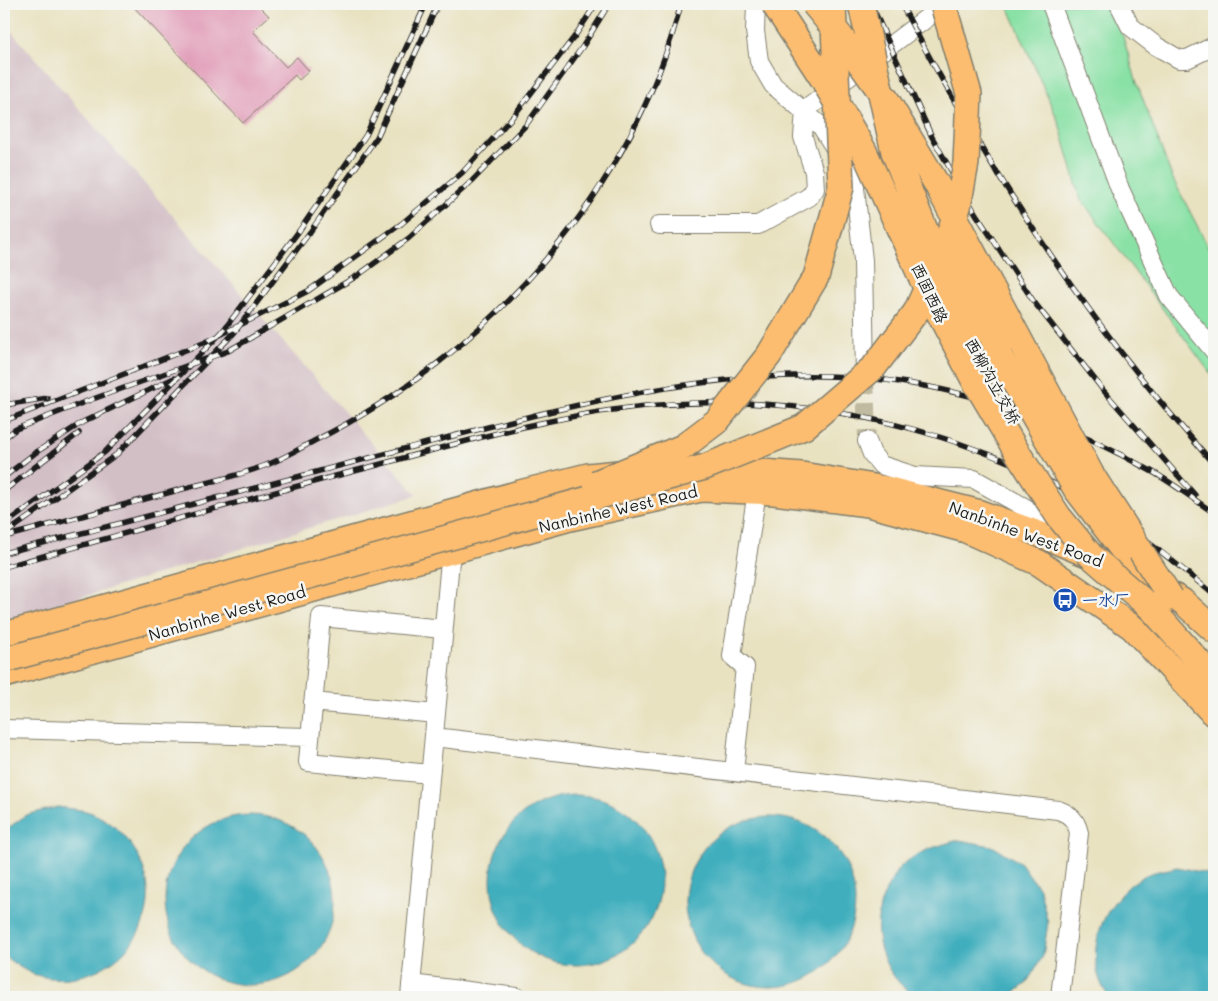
<svg xmlns="http://www.w3.org/2000/svg" width="1218" height="1001" font-family="Mali,'LXGW WenKai TC',sans-serif">
<style>
.industrial{fill:#d2bec5}
.green{fill:#89e1a5;stroke:#527e60}
.water{fill:#40aebd;stroke:#2e656c}
.building{fill:#e098b5}
.lines{fill:none;stroke-linecap:round;stroke-linejoin:round}
.minor-tunnel{stroke:#c0baa0;stroke-width:18;stroke-dasharray:18 9;stroke-linecap:butt}
.minor-casing{stroke:#827f6e;stroke-width:20}
.highway-casing{stroke:#827f6e;stroke-width:28}
.minor{stroke:#fff;stroke-width:18}
.highway{stroke:#fcbd6f;stroke-width:25}
.rail-casing{stroke:#1c1c1c;stroke-width:5.5}
.rail{stroke:#f6f6f2;stroke-width:4;stroke-dasharray:11;stroke-linecap:butt}
.highway-bridge-casing{stroke:#827f6e;stroke-width:28;stroke-linecap:butt}
.highway-bridge{stroke:#fcbd6f;stroke-width:25}
.labels{text-anchor:middle;stroke-width:5;stroke-linejoin:round;paint-order:stroke}
.street-label{font-size:16px;fill:#1c1c1c;stroke:#f6f6f2}
.transit-label{font-size:16px;fill:#164399;stroke:#f6f6f2;text-anchor:start}
</style>
<rect width="100%" height="100%" fill="#f6f6f2"/>
<filter id="ink" filterUnits="userSpaceOnUse"><feTurbulence type="fractalNoise" baseFrequency=".02" numOctaves="2"/><feDisplacementMap in="SourceGraphic" scale="10" xChannelSelector="R" yChannelSelector="G"/><feConvolveMatrix kernelMatrix="1 2 1 2 8 2 1 2 1" color-interpolation-filters="sRGB"/></filter>
<filter id="wash" filterUnits="userSpaceOnUse"><feTurbulence type="fractalNoise" baseFrequency=".0096" numOctaves="4" result="noise"/><feDisplacementMap in="SourceGraphic" scale="20" xChannelSelector="R" yChannelSelector="G"/><feGaussianBlur stdDeviation="1.12" result="paint"/><feColorMatrix in="noise" values="0 0 0 0 0 0 0 0 0 0 0 0 0 0 0 0 0 1.4 0 .05"/><feComposite in="paint" operator="in"/></filter>
<g filter="url(#wash)">
<rect width="100%" height="100%" fill="#e9e2c1"/>
<path class="industrial" d="M4,23L417,495L4,621Z"/>
<path class="green" d="M1007,4H1113L1137,83L1172,177L1214,258V378L1080,198L1059,123Z"/>
<path class="water" d="M491 880a85 85 0 1 1 170 0a85 85 0 1 1-170 0Z
M58,807C69,809 82,809 92,813C133,830 160,880 143,923C127,965 76,989 33,974C23,970 12,962 4,956V831L26,815Z
M165 900a85 85 0 1 1 170 0a85 85 0 1 1-170 0Z
M685 902a85 85 0 1 1 170 0a85 85 0 1 1-170 0Z
M959,840L992,846L1021,863L1040,890L1048,923L1043,956L1026,984L1008,997H917C878,974 866,922 890,883C893,878 896,871 900,867C918,851 936,846 959,840Z
M1177,867L1214,875V997H1109C1079,957 1103,898 1144,876C1153,871 1167,870 1177,867Z"/>
<g id="blocks">
<path class="building" d="M131,4H257L269,16L253,31L286,67L297,57L309,71L299,80L295,75L243,123Z"/>
</g>
</g>
<g filter="url(#ink)">
<use href="#blocks" fill-opacity="0" stroke="#827f6e" stroke-width="1"/>
<g class="lines">
<path class="minor-tunnel" d="M865,376L867,441"/>
<defs>
<path id="minor" d="M756,4L755,31L759,61L773,85L821,126L854,179L863,260L865,376
M1051,4L1120,189L1169,296L1214,351
M1119,4L1130,26L1156,46L1179,59H1187L1214,46
M659,225H758L809,197L815,189L814,172L803,137L805,110L936,11L941,4
M867,441L872,454L881,465L915,476L974,479L1033,512L1044,536
M313,702L436,714
M4,729L310,737
M434,737L1058,810C1070,814 1076,820 1079,833L1060,997
M734,772L745,667L732,656L757,491
M430,774L308,762L321,617L443,629
M411,984L517,997
M410,997L451,550"/>
<path id="highway" d="M699,467L802,475L886,489L977,512L1044,536L1135,574L1182,601L1214,630
M1151,608L1214,679
M4,635L520,493L588,476L619,473
M4,675L570,518L701,489L774,492L868,504L966,530L1039,563L1132,627L1214,714"/>
</defs>
<use href="#minor" class="minor-casing"/>
<use href="#highway" class="highway-casing"/>
<use href="#minor" class="minor"/>
<use href="#highway" class="highway"/>
<defs>
<path id="rail" d="M871,4L932,137L976,214L1034,302L1103,390L1195,495
M901,4C970,136 1053,268 1146,384C1168,412 1192,438 1214,465
M4,405L48,398
M4,421L206,342L308,291L401,224L462,173L515,114L575,36L596,4
M4,438L16,429L90,400L228,351L357,276L409,238L472,181L526,125L583,46L609,4
M4,477L35,453L83,422L174,378
M5,490L79,433
M4,525L105,452L222,332L299,231L366,135L426,4
M5,534L117,454L234,333L310,232L377,137L438,4
M4,537C64,521 125,505 186,488C210,482 237,476 261,467C279,461 297,450 314,441C488,355 632,193 681,4
M4,553C135,520 266,485 396,451C562,408 735,356 907,383C992,396 1077,429 1151,471C1173,483 1193,499 1214,513
M4,567C126,533 247,499 370,467C460,443 552,415 646,406C806,390 977,430 1112,517C1148,540 1182,568 1214,595"/>
</defs>
<use href="#rail" class="rail-casing"/>
<use href="#rail" class="rail"/>
<defs>
<path id="highway-bridge" d="M774,4L823,79L864,151L928,292L973,378L1017,452L1059,517L1091,556L1151,608
M814,4L841,37L886,99L936,183L1091,474L1171,598
M861,4L894,152L968,338
M960,255L1000,357L1076,489L1122,549
M596,483L683,447L717,421L769,355L816,277L841,187L833,4
M4,660L705,467L804,427L874,367L916,312L944,250L958,207L966,163L969,94L943,4"/>
</defs>
<use href="#highway-bridge" class="highway-bridge-casing"/>
<use href="#highway-bridge" class="highway-bridge"/>
</g>
</g>
<defs>
<symbol id="bus-disc" viewBox="-11 -11 22 22"><circle r="9.5" fill="#1a4fb4" stroke="#f6f6f2"/><path d="M-5-6H5V4H4V6H2V4H-2V6H-4V4H-5ZM-3.5-4V0h7V-4ZM-3.5 1.2v1.5H-2V1.2ZM2 1.2v1.5H3.5V1.2Z" fill="#fff"/></symbol>
</defs>
<g fill-rule="evenodd">
<use href="#bus-disc" x="1051" y="586" width="28" height="28"/>
</g>
<g class="labels">
<g class="street-label">
<text transform="translate(930 293) rotate(65)" y="6">西固西路</text>
<text transform="translate(993 381) rotate(61)" y="6">西柳沟立交桥</text>
<text transform="translate(618 509) rotate(-13)" y="6">Nanbinhe West Road</text>
<text transform="translate(1026 534) rotate(20)" y="6">Nanbinhe West Road</text>
<text transform="translate(227 613) rotate(-16)" y="6">Nanbinhe West Road</text>
</g>
<g class="transit-label">
<text x="1082" y="606">一水厂</text>
</g>
</g>
<rect width="1218" height="1001" fill="none" stroke="#f6f6f2" stroke-width="20"/>
</svg>
